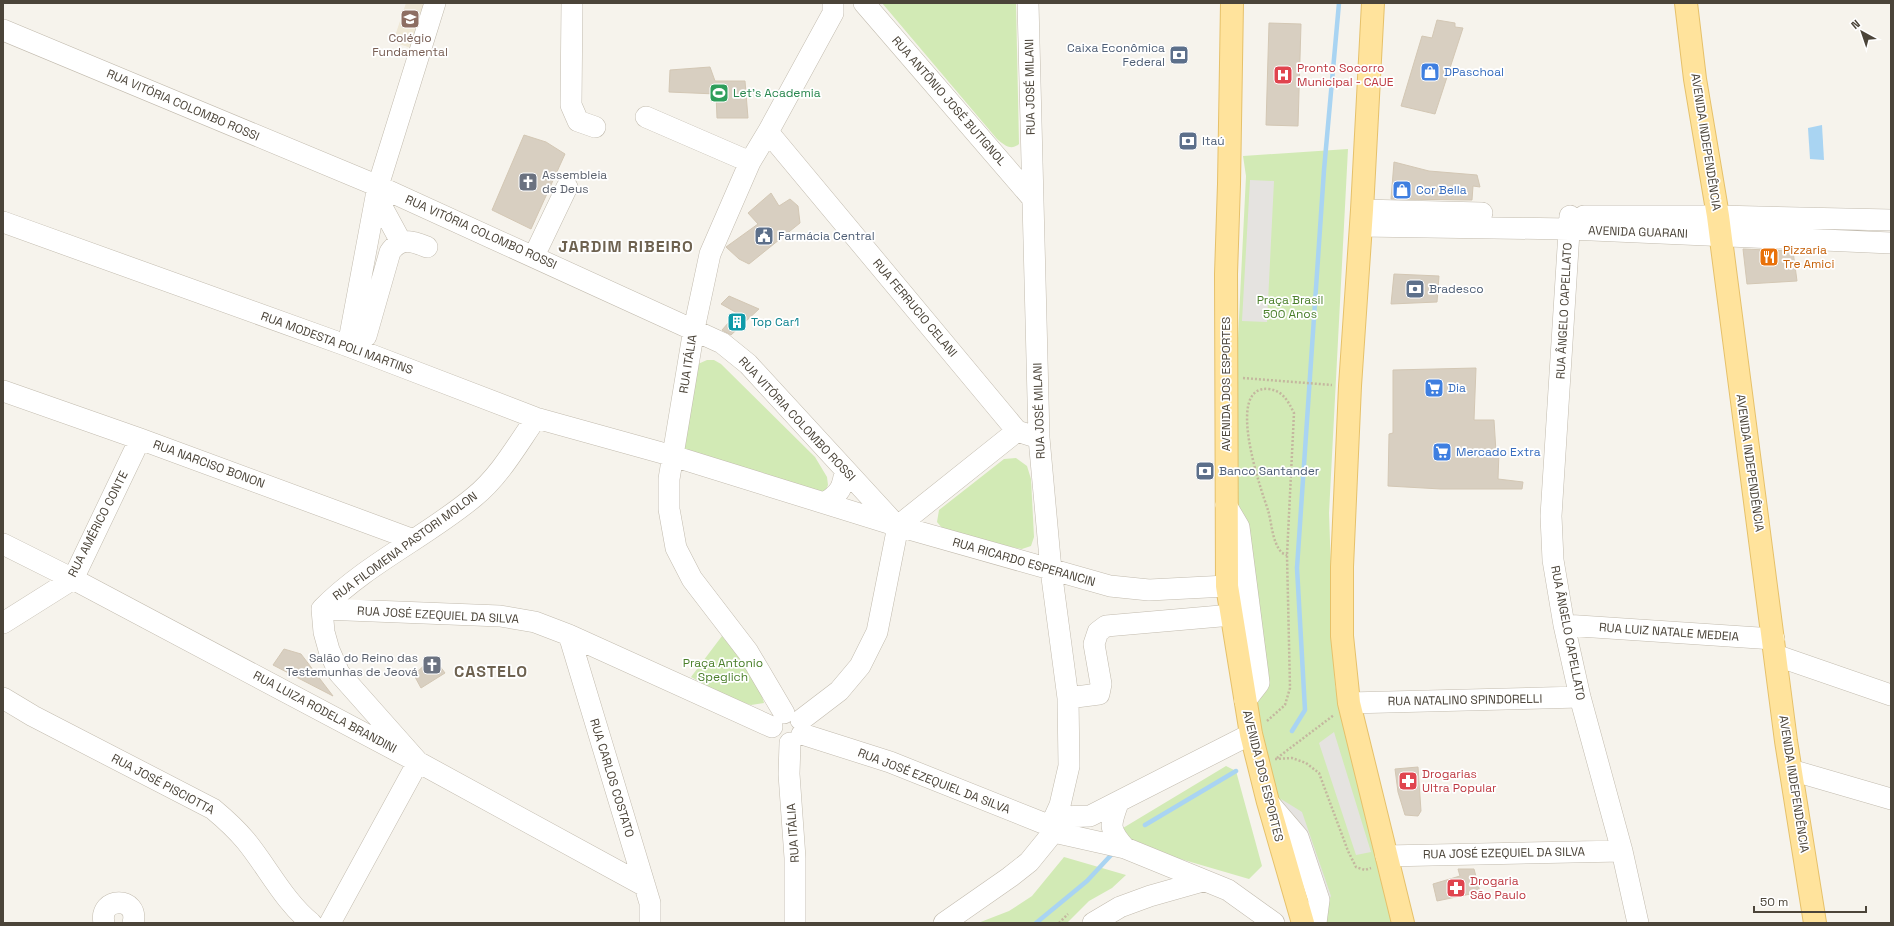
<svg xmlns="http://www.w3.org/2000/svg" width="1894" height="926" font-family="'Space Grotesk',sans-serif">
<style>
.education{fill:#efe8d6}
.green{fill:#d2eab5}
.parking{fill:#e5e3e0}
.water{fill:#a9d4f2}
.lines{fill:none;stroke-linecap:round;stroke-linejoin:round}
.stream{stroke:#a9d4f2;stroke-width:4.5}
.building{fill:#d8cfc1;stroke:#d3c7b4}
.minor-casing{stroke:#c2bbae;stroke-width:22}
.major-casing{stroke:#e6c16a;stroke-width:24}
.path{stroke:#c4b79f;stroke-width:2.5;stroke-dasharray:2 2;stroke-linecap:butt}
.minor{stroke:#fff;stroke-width:21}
.major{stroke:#ffe39c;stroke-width:22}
.labels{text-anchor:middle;stroke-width:3.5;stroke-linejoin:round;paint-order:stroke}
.education-label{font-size:12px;fill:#785e54;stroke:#fff}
.service-label{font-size:12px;fill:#4e5e75;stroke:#fff;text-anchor:start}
.health-label{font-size:12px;fill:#be3a42;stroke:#fff;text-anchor:start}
.shop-label{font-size:12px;fill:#366cbe;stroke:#fff;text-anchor:start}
.street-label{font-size:12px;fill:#4b4439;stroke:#fff}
.leisure-label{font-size:12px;fill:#27864d;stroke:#fff;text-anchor:start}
.worship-label{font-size:12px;fill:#5b616d;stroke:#fff;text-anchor:start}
.food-label{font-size:12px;fill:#c56008;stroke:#fff;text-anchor:start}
.park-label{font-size:12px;fill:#4a7f2a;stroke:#fff}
.culture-label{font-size:12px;fill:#0d838f;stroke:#fff;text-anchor:start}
.district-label{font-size:16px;font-weight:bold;letter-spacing:1px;fill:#6e6250;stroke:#fff}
</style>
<rect width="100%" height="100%" fill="#f6f3ec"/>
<path class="education" d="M406,3H425L411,48L399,44L395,36Z"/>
<path class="green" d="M882,3H1016L1019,144C1011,151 1004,145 997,139Z
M1348,149L1329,513L1335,685L1392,923H1307L1259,731L1230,500L1246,176L1243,156Z
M707,360H714L721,364L815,457L827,477L828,485L825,492L686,456L684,448L698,364Z
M1016,458L1027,466L1031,479L1034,537L1031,546L1022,549L1011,547L943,529L937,522L939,510L1004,459Z
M722,636C738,656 758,677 764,703L751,705L731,699L691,677Z
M1226,766L1236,771L1262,866L1249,879L1160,853L1130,840L1123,828Z
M1064,857L1126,875L1112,888L1089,901L1067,923H978L1009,911L1032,896Z"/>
<path class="parking" d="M1250,180L1274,181L1267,322L1242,321Z
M1334,732L1371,852L1356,855L1319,743Z
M1281,799L1302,812L1331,896L1320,920Z"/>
<path class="water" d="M1822,125L1824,160L1810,159L1808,128Z"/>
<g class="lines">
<path class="stream" d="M1292,731L1305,710L1297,568L1324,170L1339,3
M1145,825L1236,771
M1036,923L1087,881L1112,854"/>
</g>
<path class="building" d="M1437,20L1455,23V27L1463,28L1435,114L1401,106L1422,36L1432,38Z
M1269,23L1301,24L1298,126L1266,125Z
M710,67L715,81H745L748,118H717L716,94L669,92L670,70Z
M524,135L546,142L565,154L531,229L492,210Z
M1394,162L1429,171L1477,175L1480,187L1473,186L1472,200L1391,199Z
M771,193L779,206L790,199L798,206L800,223L749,264L739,259L726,247L758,224L748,213Z
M1743,249L1793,251L1797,281L1747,284Z
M1394,274L1439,276L1437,302L1391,304Z
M729,296L759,309L731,335L722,330L737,313L721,304Z
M1476,368L1474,420H1494L1496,452H1499L1498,479L1523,482L1522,489H1441L1388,486L1389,434L1393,433V370Z
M284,649L301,654L333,696L273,665Z
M433,657L445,673L421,688L414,675Z
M1418,767L1421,811L1418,816L1405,815L1398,792L1395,769Z
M1458,869H1474L1480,892L1437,901L1433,884L1460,876Z"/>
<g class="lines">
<defs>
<path id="minor" d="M572,3L571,105L578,121L595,127
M864,3L1033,199
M1028,3L1039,438L1051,570L1068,698L1069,766L1060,805L1055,816
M3,30L378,186L722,343L748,364L897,526
M646,117L750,162
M768,132L1017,431L1039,438
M376,196L401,242
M1362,210L1482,213
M1570,216L1551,516L1553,560L1564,625L1580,697L1622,851L1638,923
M1584,216H1718L1891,220
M3,222L348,346L536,418L673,456L898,526L1110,586L1149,590L1227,586
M1361,226L1569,229L1891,243
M534,256L567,187
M366,336L390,252C400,237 412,241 427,247
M348,346L378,186L435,3
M3,391L140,439L414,540
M825,503C840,493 843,488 845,470
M1226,505L1239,527L1258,674L1259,683L1245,701
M3,544L73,579L418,762L645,886
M322,609L500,616L535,622L569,635L772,727
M3,623L73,579L140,439
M1564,625L1774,639
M569,635L650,903V923
M1775,655L1891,695
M3,698L33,716L213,809C225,819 236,829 246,841C268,868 284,901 311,923
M1068,698L1099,694L1101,684L1094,644L1098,632L1106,626L1232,615
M1349,703L1580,697
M784,713L748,652L692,579L676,548L669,509V479L694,329L710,254L750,162L768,132L833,13V3
M801,720L839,691L860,666L877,632L898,526L1017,431
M802,734L890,762L1043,823
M790,743L789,774L795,858V923
M1791,770L1891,799
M1268,802L1298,837L1319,900L1316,923
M1118,803C1110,825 1108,829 1125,848
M1058,817L1090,816L1251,734
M1058,833L1125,848L1228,890L1274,923
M1386,856L1622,851
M104,923C98,896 140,896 133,923
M330,923L418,762L339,673L329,650L324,632L322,609C366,564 426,537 474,497C500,476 517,445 536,418
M944,923L1010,877L1029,862L1051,835
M1093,923L1120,907L1150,896L1203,881"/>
<path id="major" d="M1232,3L1229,184L1226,274L1227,586L1251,734L1268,802L1303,923
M1373,3L1362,210L1350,386L1342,567V636L1349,703L1403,923
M1686,3L1695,79L1718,216L1786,741L1815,923"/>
</defs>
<use href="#minor" class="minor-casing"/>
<use href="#major" class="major-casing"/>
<path class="path" d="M1243,378L1332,385
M1267,721L1285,705L1290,688L1287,555L1294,413C1288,401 1283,391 1269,389C1224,384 1261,490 1268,510C1272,524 1272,542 1282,553L1287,555
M1277,758L1334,715
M1275,759L1292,758L1306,763L1319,773L1348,851L1356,867L1365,870L1371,868
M1059,923L1068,914"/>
<use href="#minor" class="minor"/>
<use href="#major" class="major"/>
</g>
<defs>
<symbol id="school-square" viewBox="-11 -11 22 22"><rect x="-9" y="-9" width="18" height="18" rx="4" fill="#8d6e63" stroke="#fff"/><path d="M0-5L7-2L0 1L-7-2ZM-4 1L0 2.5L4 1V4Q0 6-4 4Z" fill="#fff"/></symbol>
<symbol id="bank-square" viewBox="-11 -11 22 22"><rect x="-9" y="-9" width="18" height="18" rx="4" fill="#5c6f8a" stroke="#fff"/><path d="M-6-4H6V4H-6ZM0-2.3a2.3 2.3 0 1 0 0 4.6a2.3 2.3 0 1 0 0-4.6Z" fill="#fff"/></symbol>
<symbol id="shop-square" viewBox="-11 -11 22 22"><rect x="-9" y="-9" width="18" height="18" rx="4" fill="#3f7fe0" stroke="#fff"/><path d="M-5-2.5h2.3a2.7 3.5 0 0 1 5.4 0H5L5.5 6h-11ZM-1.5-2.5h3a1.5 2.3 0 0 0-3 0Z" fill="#fff"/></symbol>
<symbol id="hospital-square" viewBox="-11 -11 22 22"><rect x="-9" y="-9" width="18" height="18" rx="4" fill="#e0444e" stroke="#fff"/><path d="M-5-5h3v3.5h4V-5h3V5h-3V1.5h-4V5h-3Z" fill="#fff"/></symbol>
<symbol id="stadium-square" viewBox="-11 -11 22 22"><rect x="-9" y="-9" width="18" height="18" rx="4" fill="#2e9e5b" stroke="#fff"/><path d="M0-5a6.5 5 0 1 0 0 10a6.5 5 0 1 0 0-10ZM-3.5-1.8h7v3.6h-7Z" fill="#fff"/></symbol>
<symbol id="church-square" viewBox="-11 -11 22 22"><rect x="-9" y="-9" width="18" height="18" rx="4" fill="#6b7280" stroke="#fff"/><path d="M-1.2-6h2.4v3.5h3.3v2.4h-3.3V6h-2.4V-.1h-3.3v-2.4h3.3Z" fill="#fff"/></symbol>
<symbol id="civic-square" viewBox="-11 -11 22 22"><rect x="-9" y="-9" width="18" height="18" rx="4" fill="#5c6f8a" stroke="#fff"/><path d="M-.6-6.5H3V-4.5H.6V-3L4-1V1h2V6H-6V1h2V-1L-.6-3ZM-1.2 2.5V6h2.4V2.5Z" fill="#fff"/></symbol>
<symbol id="restaurant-square" viewBox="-11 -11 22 22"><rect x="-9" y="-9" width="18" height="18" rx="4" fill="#e8710a" stroke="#fff"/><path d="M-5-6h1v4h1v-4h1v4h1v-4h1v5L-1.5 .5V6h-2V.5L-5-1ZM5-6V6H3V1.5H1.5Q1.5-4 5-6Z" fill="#fff"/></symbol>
<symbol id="building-square" viewBox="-11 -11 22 22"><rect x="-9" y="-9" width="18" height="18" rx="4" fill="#0f9aa8" stroke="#fff"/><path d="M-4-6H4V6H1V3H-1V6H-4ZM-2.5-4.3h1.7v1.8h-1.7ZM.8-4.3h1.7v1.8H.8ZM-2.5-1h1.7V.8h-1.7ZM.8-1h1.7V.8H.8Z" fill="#fff"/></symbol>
<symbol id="supermarket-square" viewBox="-11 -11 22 22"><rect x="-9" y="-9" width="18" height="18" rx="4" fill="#3f7fe0" stroke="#fff"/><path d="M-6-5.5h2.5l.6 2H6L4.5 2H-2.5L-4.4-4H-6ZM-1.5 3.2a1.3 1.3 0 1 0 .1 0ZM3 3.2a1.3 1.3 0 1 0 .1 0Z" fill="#fff"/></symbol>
<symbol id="pharmacy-square" viewBox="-11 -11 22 22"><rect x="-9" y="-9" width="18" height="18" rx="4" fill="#e0444e" stroke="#fff"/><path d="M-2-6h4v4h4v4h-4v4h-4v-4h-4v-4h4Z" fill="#fff"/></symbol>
</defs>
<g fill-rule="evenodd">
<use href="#school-square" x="399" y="8" width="22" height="22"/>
<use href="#bank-square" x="1168" y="44" width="22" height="22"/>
<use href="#shop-square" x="1419" y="61" width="22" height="22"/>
<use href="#hospital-square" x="1272" y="64" width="22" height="22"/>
<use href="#stadium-square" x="708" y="82" width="22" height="22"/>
<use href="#bank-square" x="1177" y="130" width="22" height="22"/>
<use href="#church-square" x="517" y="171" width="22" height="22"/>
<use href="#shop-square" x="1391" y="179" width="22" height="22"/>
<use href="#civic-square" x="753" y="225" width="22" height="22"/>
<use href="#restaurant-square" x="1758" y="246" width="22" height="22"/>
<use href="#bank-square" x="1404" y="278" width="22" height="22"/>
<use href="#building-square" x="726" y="311" width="22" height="22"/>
<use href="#supermarket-square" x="1423" y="377" width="22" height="22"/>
<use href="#supermarket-square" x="1431" y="441" width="22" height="22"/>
<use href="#bank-square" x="1194" y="460" width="22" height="22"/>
<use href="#church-square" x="421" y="654" width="22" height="22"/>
<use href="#pharmacy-square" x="1397" y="770" width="22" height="22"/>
<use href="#pharmacy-square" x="1445" y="877" width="22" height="22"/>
</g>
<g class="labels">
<g class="education-label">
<text x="410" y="42">Colégio<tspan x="410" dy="14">Fundamental</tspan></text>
</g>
<g class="service-label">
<text x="1165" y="52" text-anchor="end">Caixa Econômica<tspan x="1165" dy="14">Federal</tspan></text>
<text x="1202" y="145">Itaú</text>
<text x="778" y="240">Farmácia Central</text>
<text x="1429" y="293">Bradesco</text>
<text x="1219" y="475">Banco Santander</text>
</g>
<g class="health-label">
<text x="1297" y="72">Pronto Socorro<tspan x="1297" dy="14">Municipal - CAUE</tspan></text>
<text x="1422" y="778">Drogarias<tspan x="1422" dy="14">Ultra Popular</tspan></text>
<text x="1470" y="885">Drogaria<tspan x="1470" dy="14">São Paulo</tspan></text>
</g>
<g class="shop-label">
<text x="1444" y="76">DPaschoal</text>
<text x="1416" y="194">Cor Bella</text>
<text x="1448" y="392">Dia</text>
<text x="1456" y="456">Mercado Extra</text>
</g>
<g class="street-label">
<text transform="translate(1030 87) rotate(-91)" y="4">RUA JOSÉ MILANI</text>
<text transform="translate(949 101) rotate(49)" y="4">RUA ANTÔNIO JOSÉ BUTIGNOL</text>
<text transform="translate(183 105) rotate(23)" y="4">RUA VITÓRIA COLOMBO ROSSI</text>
<text transform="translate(1706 142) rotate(81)" y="4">AVENIDA INDEPENDÊNCIA</text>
<text transform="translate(481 232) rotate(24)" y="4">RUA VITÓRIA COLOMBO ROSSI</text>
<text transform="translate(1638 232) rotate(2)" y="4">AVENIDA GUARANI</text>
<text transform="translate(915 308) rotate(50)" y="4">RUA FERRUCIO CELANI</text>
<text transform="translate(1564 311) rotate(-87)" y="4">RUA ÂNGELO CAPELLATO</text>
<text transform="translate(337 343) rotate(20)" y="4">RUA MODESTA POLI MARTINS</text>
<text transform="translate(688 364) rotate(-81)" y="4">RUA ITÁLIA</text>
<text transform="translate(1226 384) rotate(-90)" y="4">AVENIDA DOS ESPORTES</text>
<text transform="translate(1039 411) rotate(-92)" y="4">RUA JOSÉ MILANI</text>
<text transform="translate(797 419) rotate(47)" y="4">RUA VITÓRIA COLOMBO ROSSI</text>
<text transform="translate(1750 463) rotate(82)" y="4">AVENIDA INDEPENDÊNCIA</text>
<text transform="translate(209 464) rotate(20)" y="4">RUA NARCISO BONON</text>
<text transform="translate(98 524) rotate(-63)" y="4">RUA AMÉRICO CONTE</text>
<text transform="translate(405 546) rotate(-36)" y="4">RUA FILOMENA PASTORI MOLON</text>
<text transform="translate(1024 562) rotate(16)" y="4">RUA RICARDO ESPERANCIN</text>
<text transform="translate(438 615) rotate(3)" y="4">RUA JOSÉ EZEQUIEL DA SILVA</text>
<text transform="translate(1669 632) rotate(4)" y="4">RUA LUIZ NATALE MEDEIA</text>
<text transform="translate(1568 633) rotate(79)" y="4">RUA ÂNGELO CAPELLATO</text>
<text transform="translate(1465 700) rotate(-1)" y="4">RUA NATALINO SPINDORELLI</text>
<text transform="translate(325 712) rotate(28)" y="4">RUA LUIZA RODELA BRANDINI</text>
<text transform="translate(1263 776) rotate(76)" y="4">AVENIDA DOS ESPORTES</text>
<text transform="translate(612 778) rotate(73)" y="4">RUA CARLOS COSTATO</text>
<text transform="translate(934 781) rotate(21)" y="4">RUA JOSÉ EZEQUIEL DA SILVA</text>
<text transform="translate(163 784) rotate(28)" y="4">RUA JOSÉ PISCIOTTA</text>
<text transform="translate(1794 784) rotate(81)" y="4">AVENIDA INDEPENDÊNCIA</text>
<text transform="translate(793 833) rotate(-94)" y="4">RUA ITÁLIA</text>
<text transform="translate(1504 853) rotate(-1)" y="4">RUA JOSÉ EZEQUIEL DA SILVA</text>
</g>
<g class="leisure-label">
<text x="733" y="97">Let's Academia</text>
</g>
<g class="worship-label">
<text x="542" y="179">Assembleia<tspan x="542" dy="14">de Deus</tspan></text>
<text x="418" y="662" text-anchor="end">Salão do Reino das<tspan x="418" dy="14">Testemunhas de Jeová</tspan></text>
</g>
<g class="food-label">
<text x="1783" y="254">Pizzaria<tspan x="1783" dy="14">Tre Amici</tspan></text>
</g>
<g class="park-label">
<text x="1290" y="304">Praça Brasil<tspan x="1290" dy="14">500 Anos</tspan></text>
<text x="723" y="667">Praça Antonio<tspan x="723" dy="14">Speglich</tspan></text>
</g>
<g class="culture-label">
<text x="751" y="326">Top Car1</text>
</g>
<g class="district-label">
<text x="626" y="252">JARDIM RIBEIRO</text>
<text x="491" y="677">CASTELO</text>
</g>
</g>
<rect width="1894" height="926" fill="none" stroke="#4b4439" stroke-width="8"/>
<g transform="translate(1862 32) rotate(320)" stroke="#ffffff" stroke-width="3" paint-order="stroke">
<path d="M0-3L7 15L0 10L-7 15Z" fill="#4b4439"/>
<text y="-6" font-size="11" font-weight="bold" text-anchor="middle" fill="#4b4439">N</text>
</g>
<path d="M1754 906v6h112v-6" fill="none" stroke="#4b4439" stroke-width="2"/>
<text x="1760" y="906" font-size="12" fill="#4b4439" stroke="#ffffff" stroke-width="3" paint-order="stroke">50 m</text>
</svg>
